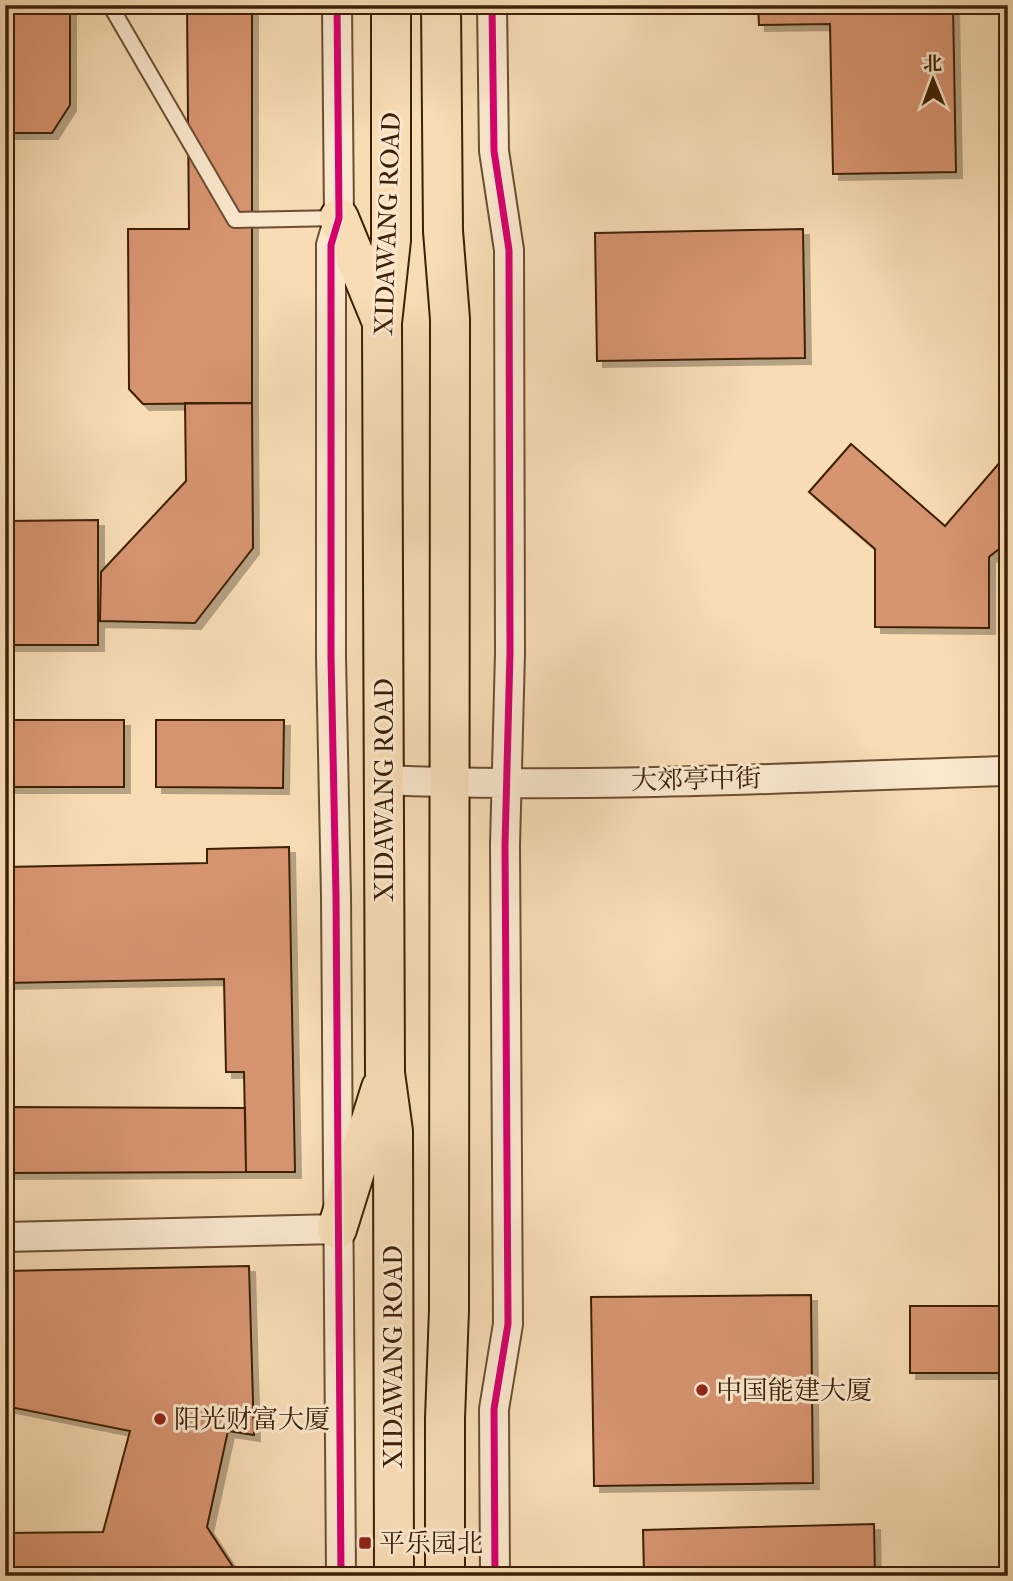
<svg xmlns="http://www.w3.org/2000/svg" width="1013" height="1581" font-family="'IM FELL French Canon','Noto Serif SC',serif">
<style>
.building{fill:#d79471;stroke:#3d2005;stroke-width:2;filter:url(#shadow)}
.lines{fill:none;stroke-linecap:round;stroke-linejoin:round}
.lane-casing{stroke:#6c4f31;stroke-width:18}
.street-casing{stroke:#6c4f31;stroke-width:32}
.primary-casing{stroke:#3d2005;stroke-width:42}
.lane{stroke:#fae8ce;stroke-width:14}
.street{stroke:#fae8ce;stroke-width:28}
.primary{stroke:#f7dcb4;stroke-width:38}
.cycleway-casing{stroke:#fae8ce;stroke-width:11}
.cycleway{stroke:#d6006c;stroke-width:7}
.poi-dot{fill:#8f2418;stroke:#fae8ce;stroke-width:2.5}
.labels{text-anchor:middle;stroke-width:6;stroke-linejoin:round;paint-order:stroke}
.street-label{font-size:26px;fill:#3d2005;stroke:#fae8ce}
.poi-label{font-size:26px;fill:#3d2005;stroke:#fae8ce;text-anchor:start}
</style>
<defs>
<filter id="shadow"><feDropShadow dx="6" dy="6" stdDeviation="0" flood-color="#0004"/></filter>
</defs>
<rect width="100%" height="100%" fill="#f7dcb4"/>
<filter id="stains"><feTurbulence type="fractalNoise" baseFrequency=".00286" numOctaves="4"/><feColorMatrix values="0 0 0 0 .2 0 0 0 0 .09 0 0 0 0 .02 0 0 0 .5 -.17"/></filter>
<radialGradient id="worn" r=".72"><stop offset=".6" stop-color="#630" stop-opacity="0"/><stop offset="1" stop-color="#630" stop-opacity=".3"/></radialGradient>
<path class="building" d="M5,5H70V105L52,133H5Z
M187,5H252V403L143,404L129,389L128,229H189Z
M758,5H953L956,172L833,174L830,24L759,25Z
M803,229L805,358L597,361L595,233Z
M185,403H252L253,548L195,623L100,621L101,572L186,481Z
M851,444L945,526L1008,453V542L989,557V628L875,627V549L809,492Z
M98,520V645H5V521Z
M5,720H124V787H5Z
M156,720H284L283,788L156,787Z
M289,847L295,1172H246L244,1072H226L224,979L5,983V867L207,863V849Z
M5,1107L245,1108L246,1172L5,1173Z
M249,1266L254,1435L228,1431L207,1527L239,1576H5V1533L103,1532L130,1431L5,1406V1271Z
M811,1295L813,1483L594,1486L591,1297Z
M910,1306H1008V1373H910Z
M874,1524L875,1576H644L643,1530Z"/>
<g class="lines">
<defs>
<path id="lane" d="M110,5L235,220L338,218"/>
<path id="street" d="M337,5L339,218L331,245V657L336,896L341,1576
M492,5L494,151L509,250L510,653L505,845L508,1324L494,1409L495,1576
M384,780C592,789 800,777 1008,771
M5,1237L337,1229"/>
<path id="primary" d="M391,5V240L382,323L385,1073L393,1131L394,1576
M441,5L443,231L450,319L449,1310L445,1418V1576
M339,218L381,320
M337,1229L381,1088"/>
</defs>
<use href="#lane" class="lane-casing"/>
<use href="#street" class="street-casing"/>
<use href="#primary" class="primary-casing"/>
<use href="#lane" class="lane"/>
<use href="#street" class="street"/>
<use href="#primary" class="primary"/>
<defs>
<path id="cycleway" d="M337,5L339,218L331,245V657L336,896L341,1576
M492,5L494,151L509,250L510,653L505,845L508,1324L494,1409L495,1576"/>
</defs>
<use href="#cycleway" class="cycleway-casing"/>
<use href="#cycleway" class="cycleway"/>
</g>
<g class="poi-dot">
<circle cx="702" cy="1390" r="7"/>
<circle cx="160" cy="1419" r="7"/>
<rect x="358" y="1536" width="14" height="14" rx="3.5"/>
</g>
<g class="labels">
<g class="street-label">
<text transform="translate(387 224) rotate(-88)" y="9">XIDAWANG ROAD</text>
<text transform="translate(696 779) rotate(-1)" y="9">大郊亭中街</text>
<text transform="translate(384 790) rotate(-90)" y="9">XIDAWANG ROAD</text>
<text transform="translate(393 1357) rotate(-90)" y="9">XIDAWANG ROAD</text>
</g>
<g class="poi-label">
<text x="716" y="1399">中国能建大厦</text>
<text x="174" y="1428">阳光财富大厦</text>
<text x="379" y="1552">平乐园北</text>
</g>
</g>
<rect width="1013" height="1581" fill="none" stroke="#f7dcb4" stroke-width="28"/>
<rect x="7" y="7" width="999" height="1567" fill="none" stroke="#3d2005" stroke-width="3.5"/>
<rect x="14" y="14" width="985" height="1553" fill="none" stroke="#3d2005" stroke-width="2"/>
<g transform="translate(933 80) rotate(359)" stroke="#fae8ce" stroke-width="5" paint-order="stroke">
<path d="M0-5L12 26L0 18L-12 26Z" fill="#3d2005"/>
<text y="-10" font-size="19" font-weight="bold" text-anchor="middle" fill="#3d2005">北</text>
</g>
<rect width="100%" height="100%" filter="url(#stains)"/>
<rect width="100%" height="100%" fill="url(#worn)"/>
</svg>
